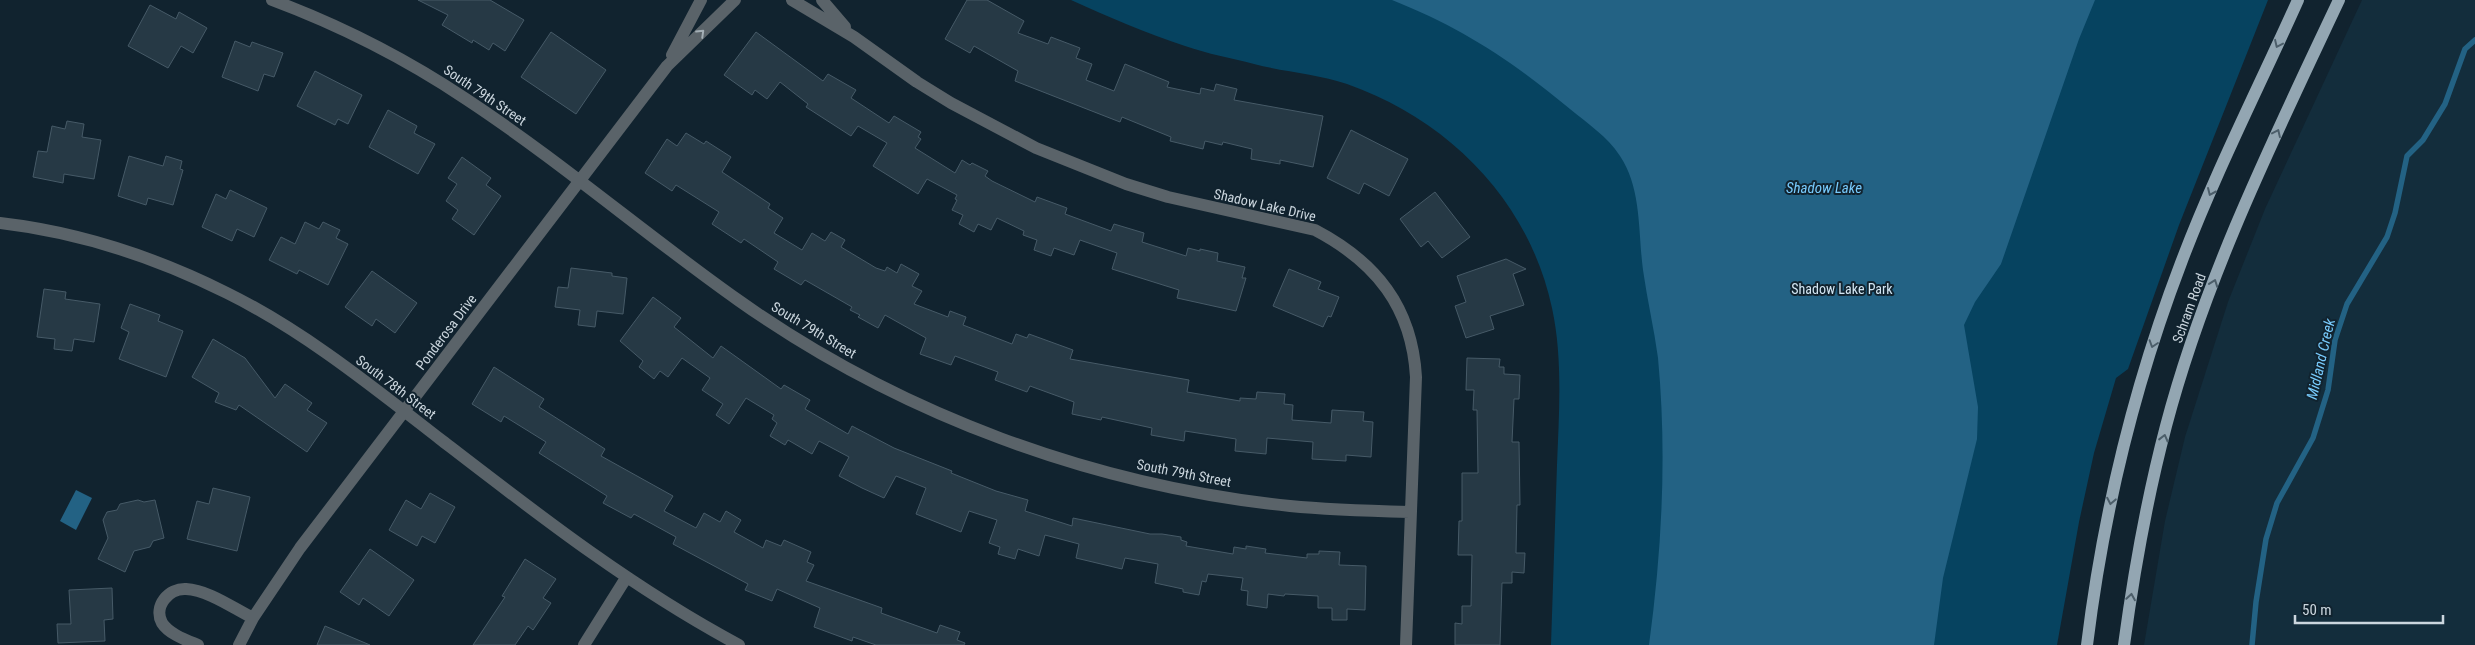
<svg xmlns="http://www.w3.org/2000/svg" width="2475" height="645" font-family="'Roboto Condensed',sans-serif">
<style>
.built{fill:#132d3c}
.green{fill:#064360}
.water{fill:#236284}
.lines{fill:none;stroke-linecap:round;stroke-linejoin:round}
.stream{stroke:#236284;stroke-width:5.5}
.building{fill:#263945;stroke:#465a67}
.minor{stroke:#5a6369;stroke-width:12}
.major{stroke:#93a6b2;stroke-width:12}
.oneway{stroke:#a3aeb5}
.oneway2{stroke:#4c5e6a}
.labels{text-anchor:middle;stroke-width:4;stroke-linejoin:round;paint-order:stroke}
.street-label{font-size:14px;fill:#cbd6de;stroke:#11232f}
.park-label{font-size:14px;fill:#d3e6f3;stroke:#11232f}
.water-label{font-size:15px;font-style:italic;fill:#78cbfd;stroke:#11232f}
</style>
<rect width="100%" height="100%" fill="#11232f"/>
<path class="built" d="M2362,0H2475V645H2144L2165,521L2185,437L2228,302L2265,209Z"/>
<path class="green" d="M1071,0H2268L2179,225L2128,369L2116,378L2094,453L2079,522L2057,645H1551C1553,585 1555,525 1557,465C1559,413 1563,359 1552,308C1529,201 1449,120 1347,84C1318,74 1285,72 1254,64C1231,58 1208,54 1185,46C1146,33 1108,17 1071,0Z"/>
<path class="water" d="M1392,0H2095L2079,39L2001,264L1975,302L1964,325L1978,407L1977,439L1943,578L1934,645H1649C1662,549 1667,454 1658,358C1654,328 1647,299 1643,270C1638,233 1642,189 1620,156C1607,136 1588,124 1570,109C1511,60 1462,28 1392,0Z
M76,490L92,498L76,530L60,521Z"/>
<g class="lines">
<path class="stream" d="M2252,645L2256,602L2266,539L2277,503L2313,438L2328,390L2335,340L2347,304L2387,237L2395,213L2407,156L2423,140L2445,104L2465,49L2475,40"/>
</g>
<path class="building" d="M418,0H490L524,20L505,51L493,43L489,50L473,40L472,43L442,25L448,15Z
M967,0H987L1024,21L1018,33L1048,44L1051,37L1080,48L1076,58L1092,64L1086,80L1114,91L1125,64L1169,82L1167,87L1200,94L1201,88L1214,91L1216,84L1237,89L1234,100L1323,116L1313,167L1280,160V164L1251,159L1252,149L1223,142L1222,145L1205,141L1203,149L1170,141L1171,137L1122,117L1120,122L1015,81L1018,71L974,46L970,53L945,39Z
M150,5L176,19L179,12L207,28L193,53L181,46L168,68L128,46Z
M551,32L606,70L576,114L521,77Z
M756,32L823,81L828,74L856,90L851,98L889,123L894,116L921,132L918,137L921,139L915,148L955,173L962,160L970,165L972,163L988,171L985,176L992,181L1035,202L1037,197L1067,208L1065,214L1111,231L1114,224L1144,233L1142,242L1186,256L1188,248L1200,251V249L1218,253L1217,261L1245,267L1242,278H1246L1236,311L1177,298L1179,290L1112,269L1117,253L1080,240L1074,255L1054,248L1051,256L1034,250L1037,240L1023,235L1024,231L997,218L991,230L978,224L974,232L959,224L963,215L952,210L957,200L955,199L957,195L927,179L918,194L873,166L887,143L858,126L851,136L806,107L808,104L780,82L767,99L755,90L752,95L724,75Z
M235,41L250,47L252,42L283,53L274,77L264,74L258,91L222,77Z
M315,71L362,95L348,124L338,119L335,125L297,106Z
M388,110L417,126L414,133L435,144L418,174L369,147Z
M67,121L84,124L82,137L101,140L94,179L64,174L63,183L33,177L38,151L47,152L52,126L65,129Z
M1351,130L1408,159L1389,196L1364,183L1359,194L1327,178Z
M686,133L704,144L706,141L731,157L722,172L770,204L768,208L783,218L774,233L802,250L812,233L825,241L831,232L845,240L841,247L876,268L885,271L887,267L897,273L901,264L919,274L912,286L922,291L914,304L948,317L950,311L966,317L963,325L1012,344L1016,334L1027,338L1029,334L1073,350L1070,359L1189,380L1187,392L1240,401V398L1256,399L1257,392L1285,394L1284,404L1293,405L1292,420L1331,423L1332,410L1364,412L1363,421L1373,422L1371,457L1346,455V461L1312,459L1313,442L1267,438L1266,454L1235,451L1236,439L1185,431L1184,441L1151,435L1152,428L1102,417L1101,420L1072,414L1074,402L1030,386L1027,392L995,380L998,372L955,356L951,365L920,354L926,338L885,315L878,328L858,317L860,315L850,310L852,307L805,280L801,285L774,269L778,262L744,239L741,243L712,224L719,212L676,185L672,191L645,173L667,139L677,146Z
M129,156L163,166L166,156L182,161L180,169L183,170L173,205L148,198L146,205L118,196Z
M462,157L491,178L486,185L501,196L474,235L452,219L458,210L446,201L457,184L448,178Z
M230,190L267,208L254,237L237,229L232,241L202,227L216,194L226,199Z
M1435,192L1470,237L1442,258L1428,241L1421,247L1400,219Z
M305,222L319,229L323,222L340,230L336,238L348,244L328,285L299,270L297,274L269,260L281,237L295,244Z
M1506,259L1526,269L1513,274L1524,305L1490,316L1494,329L1466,338L1455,306L1466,302L1457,276Z
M571,268L612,273V276L627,278L623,314L597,311L595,327L578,325L580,310L555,307L558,287L568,288Z
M1289,269L1321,282L1318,289L1339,297L1331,317L1328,316L1323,327L1273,306Z
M372,271L417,303L395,333L376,319L372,326L345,307Z
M44,289L66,292L65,299L100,304L94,342L74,339L72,351L54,349L55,339L37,337Z
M653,297L681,318L674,327L713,358L721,346L781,389L784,385L810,400L805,409L848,434L852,426L894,448L952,471L951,473L996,491L1028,500L1025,511L1072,526L1073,518L1150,534H1162L1181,537V540L1187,542L1186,546L1233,554L1234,547L1246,549V546L1266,549L1265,553L1307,558V554H1319V551L1340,552L1339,565L1366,566L1365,610L1347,609V620H1332V608H1318V596L1285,594L1284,596L1268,594L1267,608L1247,605L1248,591L1241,590L1243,578L1208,574L1206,582L1202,581L1199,595L1183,592V589L1155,583L1158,564L1125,558L1122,569L1076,558L1079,544L1045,535L1039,556L1018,549L1015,559L998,554L1000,547L989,543L997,520L969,511L961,532L916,514L926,488L896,476L884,498L862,488L839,476L849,457L819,441L812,454L788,440L785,445L770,436L777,423L772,419L774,415L746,398L729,424L716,415L723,404L702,390L710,378L682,358L668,377L660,371L654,379L639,367L643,361L620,341Z
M130,304L160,315L158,321L183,331L166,377L119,359L129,332L121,328Z
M213,339L245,358L275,398L285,384L312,403L307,410L327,423L307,452L239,405L236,410L215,402L219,393L192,377Z
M1467,358L1500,359L1499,367H1504V374L1520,375L1519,399H1514L1512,442H1519L1520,505H1517L1516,553H1525L1524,573L1512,572V583H1502L1500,645H1455V623L1462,624V606H1471L1472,555H1458L1459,521H1462V473H1478L1477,410H1473L1474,390H1466Z
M494,367L544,399L539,407L605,449L601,456L673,496L664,511L696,528L704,513L720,522L726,511L741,520L734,532L763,548L766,540L781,546L784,540L811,552L807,562L814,565L806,581L882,608L881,613L937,633L940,625L960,632L957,640L965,643L964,645H876L853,637L852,641L814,627L820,608L777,589L772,601L745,590L748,584L673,544L676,537L634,514L631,518L603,503L607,496L539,453L546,442L504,416L501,422L472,404Z
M213,488L250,497L237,551L187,539L197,501L209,504Z
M430,493L455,507L435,543L422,536L417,546L389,530L406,500L421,509Z
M138,500L144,502L155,500L164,538L153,541L150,547L134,551L125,572L98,559L108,538L103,520L107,512L117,510L120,504Z
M370,549L414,580L389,616L363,598L359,605L340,592Z
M525,559L556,579L543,598L551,603L533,630L528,626L515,645H473L505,597L502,596Z
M112,588L113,619L104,620L105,641L58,643L57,624H71L69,590Z
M325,626L370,645H317Z"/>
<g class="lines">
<path class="minor" d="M272,0C339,25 406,59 466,99C560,161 646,235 738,300C899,414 1093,486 1290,506C1330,510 1371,511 1411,512
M792,0L854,37L917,82L951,103L1036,148L1126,184L1168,197L1315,230C1376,262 1412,307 1416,377L1406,645
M822,0L845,27
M672,55L701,0
M0,223C78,232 157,258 227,293C304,331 373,387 440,439C536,513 632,588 739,645
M198,645C186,640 169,634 162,623C153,606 169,588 186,589C208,590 233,608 253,618
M239,645L253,618L300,548L667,66L735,0
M584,645L626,578"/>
<path class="major" d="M2087,645C2103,515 2134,386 2181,263C2215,173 2259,87 2298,0
M2124,645C2134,571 2147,498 2166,426C2205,278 2274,138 2339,0"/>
</g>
<defs><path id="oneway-chevron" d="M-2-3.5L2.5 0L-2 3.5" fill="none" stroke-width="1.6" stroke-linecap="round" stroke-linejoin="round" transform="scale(1.25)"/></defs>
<use class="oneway" href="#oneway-chevron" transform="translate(701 33) rotate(-44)"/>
<g class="oneway2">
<use href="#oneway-chevron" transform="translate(2278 44) rotate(115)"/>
<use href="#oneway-chevron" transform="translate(2277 133) rotate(-65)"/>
<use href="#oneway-chevron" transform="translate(2211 192) rotate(114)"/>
<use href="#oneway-chevron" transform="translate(2214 283) rotate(-70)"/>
<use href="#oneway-chevron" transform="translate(2153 344) rotate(108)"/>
<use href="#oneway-chevron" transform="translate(2164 438) rotate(-76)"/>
<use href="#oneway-chevron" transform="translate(2111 501) rotate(101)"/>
<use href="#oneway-chevron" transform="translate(2131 597) rotate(-81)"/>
</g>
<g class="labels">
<g class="street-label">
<text transform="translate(485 95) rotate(34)" y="5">South 79th Street</text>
<text transform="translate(1265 205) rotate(13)" y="5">Shadow Lake Drive</text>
<text transform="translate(2189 308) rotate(-70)" y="5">Schram Road</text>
<text transform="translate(814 330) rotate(31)" y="5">South 79th Street</text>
<text transform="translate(446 332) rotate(-53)" y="5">Ponderosa Drive</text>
<text transform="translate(396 387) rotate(37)" y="5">South 78th Street</text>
<text transform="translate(1184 473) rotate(11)" y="5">South 79th Street</text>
</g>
<g class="park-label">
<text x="1842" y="294">Shadow Lake Park</text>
</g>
<g class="water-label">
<text x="1824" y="193">Shadow Lake</text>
<text transform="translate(2321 359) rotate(-77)" y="5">Midland Creek</text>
</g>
</g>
<path d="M2295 615v8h148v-8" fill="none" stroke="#cbd6de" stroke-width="2.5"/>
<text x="2302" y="615" font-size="15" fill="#cbd6de" stroke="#11232f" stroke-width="4" paint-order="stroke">50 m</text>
</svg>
